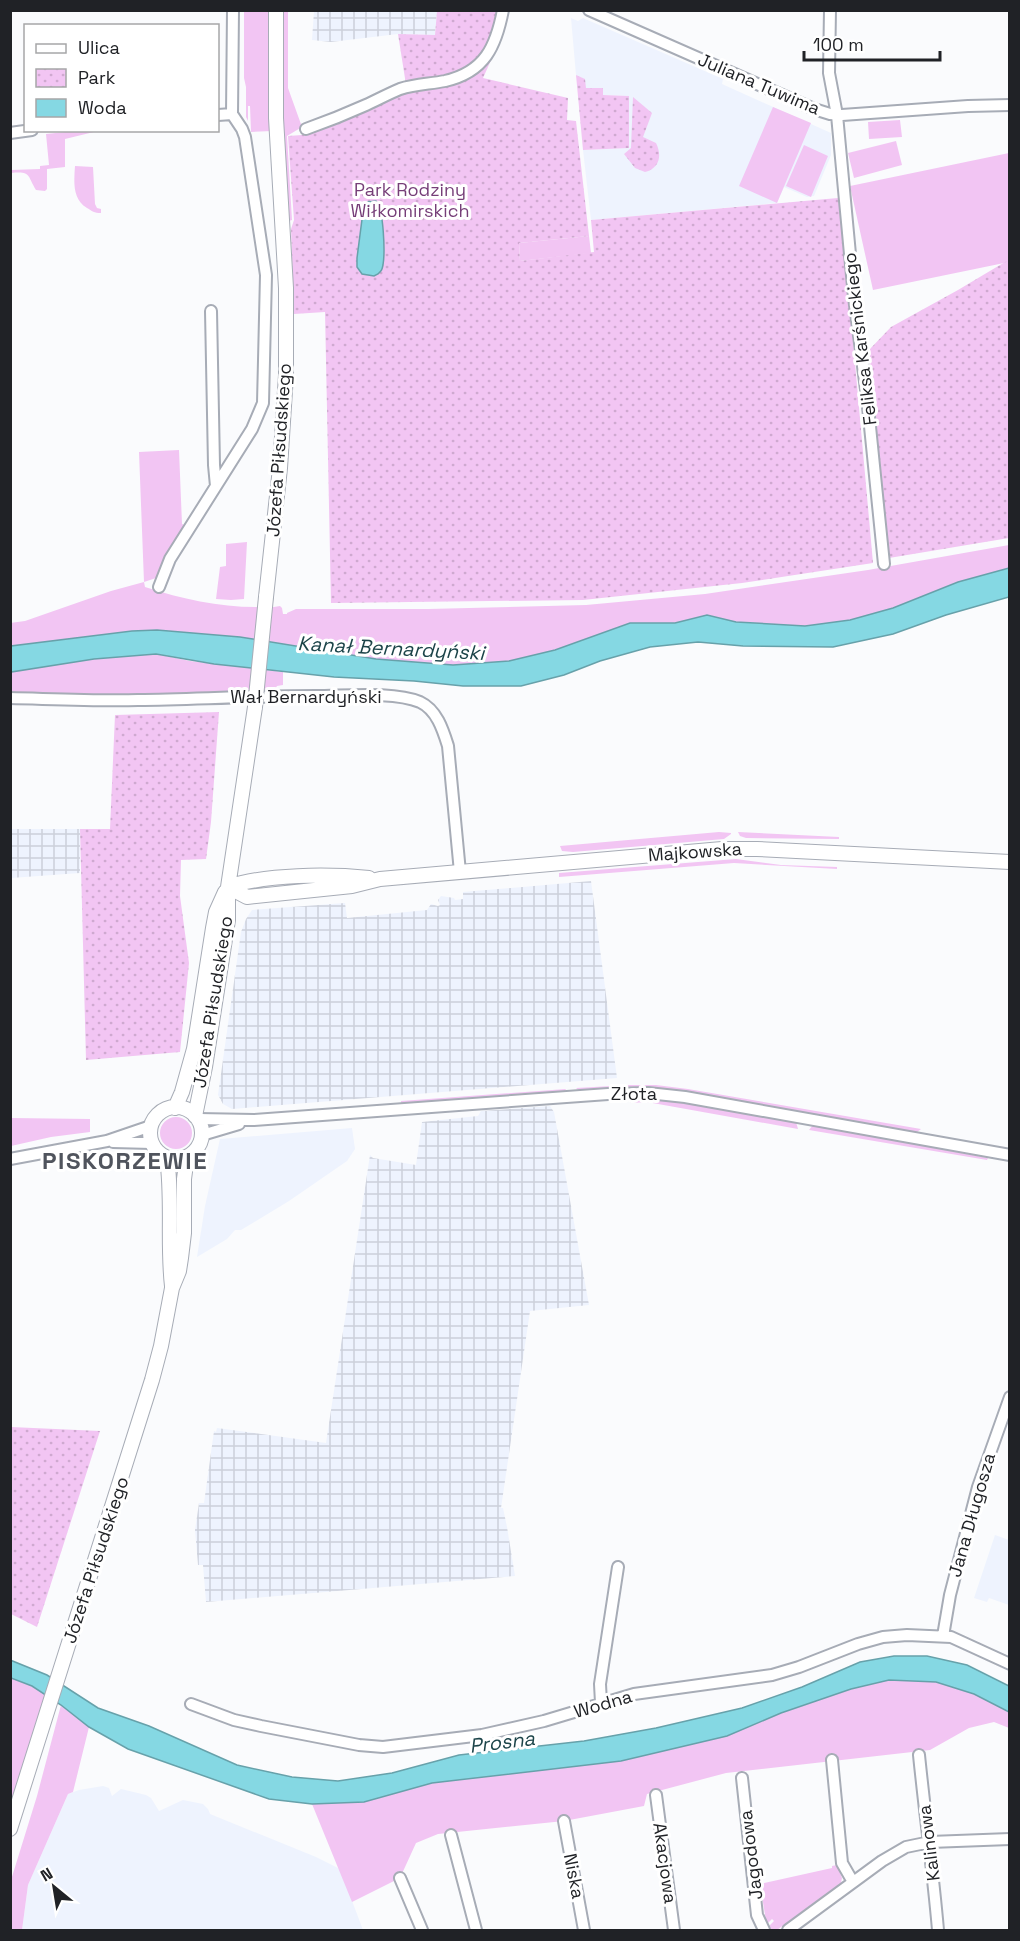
<svg xmlns="http://www.w3.org/2000/svg" width="1020" height="1941" font-family="'Space Grotesk',sans-serif">
<style>
.built{fill:#eef3fe}
.industrial{fill:url(#industrial-grid)}
.grass{fill:#f2c5f3}
.park{fill:url(#park-dots)}
.water{fill:#85d8e3;stroke:#67a1aa;stroke-width:1.5}
.lines{fill:none;stroke-linecap:round;stroke-linejoin:round}
.minor-casing{stroke:#a7acb6;stroke-width:14}
.major-casing{stroke:#a7acb6;stroke-width:16}
.minor{stroke:#fff;stroke-width:10}
.major{stroke:#fff;stroke-width:14}
.major-bridge-casing{stroke:#a7acb6;stroke-width:16;stroke-linecap:butt}
.major-bridge{stroke:#fff;stroke-width:14}
.labels{text-anchor:middle;stroke-width:6;stroke-linejoin:round;paint-order:stroke}
.street-label{font-size:18px;fill:#202226;stroke:#fff}
.park-label{font-size:18px;fill:#763e78;stroke:#fff}
.water-label{font-size:20px;font-style:italic;fill:#1c4449;stroke:#fff}
.district-label{font-size:24px;font-weight:bold;letter-spacing:1.5px;fill:#50545d;stroke:#fff}
</style>
<defs>
<pattern id="industrial-grid" width="8" height="8" patternUnits="userSpaceOnUse" patternTransform="scale(1.5)"><rect width="8" height="8" fill="#eef3fe"/><path d="M0 4h8M4 0v8" fill="none" stroke="#ccd0da"/></pattern>
<pattern id="park-dots" width="8" height="8" patternUnits="userSpaceOnUse" patternTransform="scale(1.5)"><rect width="8" height="8" fill="#f2c5f3"/><path d="M2 2h.1M6 6h.1" fill="none" stroke="#cfa9d0" stroke-width="1.8" stroke-linecap="round"/></pattern>
</defs>
<rect width="100%" height="100%" fill="#fafbfd"/>
<path class="built" d="M571,18L578,21L583,18L723,79L722,84L831,133V155L814,196L807,197L784,187L777,203L591,220L583,150L628,148L629,96L602,95L585,88L584,79L576,75Z
M352,1128L355,1149L347,1161L289,1201L241,1230H235L227,1239L197,1257L205,1206L220,1139Z
M995,1535L1009,1540V1605L989,1598L987,1602L974,1598Z
M103,1786L109,1788L112,1796L121,1789L146,1795L151,1798L159,1811L183,1800L203,1804L208,1809L210,1814L316,1857L340,1869L363,1930H22L28,1885L68,1794L79,1790Z"/>
<path class="industrial" d="M314,11H437L435,35L398,34L331,42L312,40Z
M11,829H80V873L11,878Z
M591,881L617,1078L232,1109L223,1104L218,1095L241,932L246,919L252,910L345,903L347,918L427,910L431,904L438,906L440,905L438,900L441,896L454,898L455,900L463,899V892Z
M550,1106L554,1112L589,1305L530,1311L501,1508H503L507,1527L515,1576L206,1602L203,1565H198L195,1530L199,1503H204L214,1431L216,1432L217,1428L326,1443L370,1155L373,1158L416,1165L422,1122L478,1116L481,1111Z"/>
<path class="grass" d="M244,11H271L272,131L251,132L250,106H248V121L246,117V87L244,78Z
M282,11H288V88L302,127L287,136L292,220L286,222L281,136Z
M773,107L811,123L777,203L739,186Z
M900,120L902,137L869,139L868,122Z
M75,131H98L65,139V167L47,169V189L45,191L36,190C27,175 31,171 11,173V170L40,169V166L49,165L46,134Z
M896,141L902,165L854,178L848,153Z
M804,145L828,156L811,197L786,186Z
M1009,153V262L873,290L850,186Z
M75,166L93,167L95,204L97,208L101,209V213C94,213 92,211 87,208C72,199 74,181 75,166Z
M589,236L591,253L520,261L519,243Z
M179,450L182,524L187,526L167,557L156,578L144,582L145,587C182,599 218,607 256,607C264,607 272,608 280,606L282,608L283,614H287V613L296,609H428L586,605L705,594L868,570L1009,545V568L958,582L893,608L850,620L805,626L736,622L707,615L675,623H630L555,650L509,661L453,665L376,659L240,637L157,630L132,631L11,646L10,623L25,621L111,591L144,582L139,452Z
M247,542L244,599L231,600L216,599L220,567L226,566V544Z
M156,654L190,661L283,672V685L277,686L274,691L254,689L229,694L96,696L11,693V672L94,659Z
M719,832L731,833V834L724,839L573,852L562,851L560,846Z
M738,832L839,837V839L746,838L740,836Z
M736,859L781,865L837,867V869L734,863L559,877V873Z
M629,1085H656L688,1089L921,1129L917,1132L670,1090L625,1088L580,1091L576,1088Z
M566,1089L564,1092L411,1104L401,1103V1101Z
M636,1098L685,1103L796,1122L798,1129L647,1102L630,1103Z
M160 1133a16 16 0 1 1 32 0a16 16 0 1 1-32 0Z
M11,1118L90,1119V1132L51,1137L11,1146Z
M813,1125L988,1158L987,1160L809,1130Z
M11,1678L32,1686L46,1695L11,1809Z
M889,1680L936,1682L974,1694L1009,1712V1728L994,1722L969,1728L930,1750L726,1773L647,1794L644,1806L564,1821L438,1834L416,1843L400,1878L352,1902L312,1804L361,1802L432,1783L560,1768L727,1736L779,1714L851,1689Z
M61,1705L89,1727L73,1792L68,1794L28,1885L22,1930H11V1880L37,1796Z
M837,1865L842,1878L841,1883L777,1930H771L769,1926L774,1921L772,1919L767,1924L766,1921L760,1884L832,1868V1866Z"/>
<path class="park" d="M437,11H507L501,38L483,78L568,98L567,120L576,121L589,236L519,243L520,261L594,252L591,220L838,198L845,252L873,563L742,583L583,600L331,603L325,312L294,314L291,229L294,220L288,136L302,135L407,91L398,34L435,35Z
M576,75L585,79L586,88H603V95L629,96V148L583,150Z
M633,97L652,113L643,137L656,143C662,155 660,168 645,172L635,168L624,154L631,148Z
M1009,261V538L889,558L868,351L891,327L958,290L1005,262Z
M219,712L211,822L206,859L181,860L180,896L189,963L180,1052L86,1060L80,829H110L115,715Z
M11,1427L100,1431L37,1627L11,1614Z"/>
<path class="water" d="M376,201C384,209 385,253 383,265C382,270 382,270 378,274L374,276L362,274L357,267V258L364,204L368,202Z
M1009,568V597L946,615L893,634L833,647L743,646L698,642L650,647L600,661L564,675L521,686H463L414,681L334,677L214,664L156,654L94,659L11,672V646L132,631L157,630L240,637L376,659L453,665L509,661L555,650L630,623H675L707,615L736,622L805,626L850,620L893,608L958,582Z
M894,1656H927L967,1665L1009,1686V1712L974,1694L936,1682L889,1680L851,1689L781,1713L727,1736L621,1761L432,1783L364,1802L312,1804L269,1799L128,1749L89,1727L61,1705L32,1686L11,1678L10,1660L47,1675L98,1708L149,1726L237,1765L292,1777L338,1781L392,1773L459,1755L584,1741L656,1728L742,1708L802,1687L860,1662Z"/>
<g class="lines">
<defs>
<path id="minor" d="M589,10L814,109L830,114L842,115L968,106L1010,105
M830,10L829,73L837,115L854,297L867,397L884,564
M218,115L232,114
M306,129C326,122 346,114 366,105C377,100 388,94 400,89C415,84 430,84 445,81C485,72 496,46 503,10
M10,133L32,130
M211,311L214,465L216,486
M159,587L170,559L252,429L263,403L266,275L245,137L242,129L232,114L233,10
M10,698C53,699 96,701 138,700C197,699 256,696 316,696C345,696 394,691 420,702C437,710 443,730 448,746L460,872
M198,1119L254,1120L608,1094L648,1093L685,1097L1010,1155
M202,1135L239,1124
M113,1142L152,1143
M10,1159L107,1141L151,1126
M943,1636L950,1595L978,1487L1010,1397
M601,1703L600,1684L618,1567
M191,1704L234,1720L261,1726L359,1745L383,1747L482,1735L544,1721L634,1694L772,1675L799,1667L858,1644L883,1637L907,1635L951,1637L1010,1664
M919,1755C925,1814 933,1872 938,1930
M832,1760L842,1863L853,1882
M742,1778L757,1915L764,1930
M656,1795L674,1930
M564,1821L584,1930
M451,1835L476,1930
M400,1878L422,1930
M788,1930L882,1861L906,1847L930,1842L1010,1839"/>
<path id="major" d="M266,597L280,468L286,375V288L276,118V10
M228,887L247,897L352,886L380,879L722,849H757L1010,862
M228,887C266,874 329,874 369,878
M150 1133a26 26 0 1 1 52 0a26 26 0 1 1-52 0Z
M175,1108L182,1092L194,1049L213,928L216,912L225,892
M195,1116L205,1067L228,920V887L255,707
M167,1158C173,1200 167,1244 172,1286
M10,1829L152,1380L161,1346L172,1288L179,1271L181,1258L184,1233V1179L187,1157"/>
</defs>
<use href="#minor" class="minor-casing"/>
<use href="#major" class="major-casing"/>
<use href="#minor" class="minor"/>
<use href="#major" class="major"/>
<defs>
<path id="major-bridge" d="M255,707L266,597"/>
</defs>
<use href="#major-bridge" class="major-bridge-casing"/>
<use href="#major-bridge" class="major-bridge"/>
</g>
<g class="labels">
<g class="street-label">
<text transform="translate(759 84) rotate(23)" y="6">Juliana Tuwima</text>
<text transform="translate(860 339) rotate(-97)" y="6">Feliksa Karśnickiego</text>
<text transform="translate(279 450) rotate(-86)" y="6">Józefa Piłsudskiego</text>
<text x="306" y="703">Wał Bernardyński</text>
<text transform="translate(695 852) rotate(-4)" y="6">Majkowska</text>
<text transform="translate(213 1002) rotate(-81)" y="6">Józefa Piłsudskiego</text>
<text x="634" y="1100">Złota</text>
<text transform="translate(972 1515) rotate(-74)" y="6">Jana Długosza</text>
<text transform="translate(96 1560) rotate(-72)" y="6">Józefa Piłsudskiego</text>
<text transform="translate(603 1704) rotate(-16)" y="6">Wodna</text>
<text transform="translate(929 1843) rotate(-97)" y="6">Kalinowa</text>
<text transform="translate(751 1855) rotate(-97)" y="6">Jagodowa</text>
<text transform="translate(665 1863) rotate(82)" y="6">Akacjowa</text>
<text transform="translate(574 1876) rotate(79)" y="6">Niska</text>
</g>
<g class="park-label">
<text x="410" y="196">Park Rodziny<tspan x="410" dy="21">Wiłkomirskich</tspan></text>
</g>
<g class="water-label">
<text transform="translate(391 648) rotate(3)" y="7">Kanał Bernardyński</text>
<text transform="translate(502 1742) rotate(-7)" y="7">Prosna</text>
</g>
<g class="district-label">
<text x="125" y="1169">PISKORZEWIE</text>
</g>
</g>
<rect width="1020" height="1941" fill="none" stroke="#202226" stroke-width="24"/>
<rect x="24" y="24" width="195" height="108" fill="#ffffff" stroke="#a6a7a8" stroke-width="1.5"/>
<rect x="36" y="44" width="30" height="9" fill="#ffffff" stroke="#a6a7a8" stroke-width="1.5"/>
<text x="78" y="54" font-size="18" fill="#202226">Ulica</text>
<rect x="36" y="69" width="30" height="18" fill="url(#park-dots)" stroke="#a6a7a8" stroke-width="1.5"/>
<text x="78" y="84" font-size="18" fill="#202226">Park</text>
<rect x="36" y="99" width="30" height="18" fill="#85d8e3" stroke="#a6a7a8" stroke-width="1.5"/>
<text x="78" y="114" font-size="18" fill="#202226">Woda</text>
<g transform="translate(54 1887) rotate(330)" stroke="#ffffff" stroke-width="4.5" paint-order="stroke">
<path d="M0-4.5L10 22L0 15L-10 22Z" fill="#202226"/>
<text y="-9" font-size="16" font-weight="bold" text-anchor="middle" fill="#202226">N</text>
</g>
<path d="M804 51v9h136v-9" fill="none" stroke="#202226" stroke-width="3"/>
<text x="813" y="51" font-size="18" fill="#202226" stroke="#ffffff" stroke-width="4.5" paint-order="stroke">100 m</text>
</svg>
